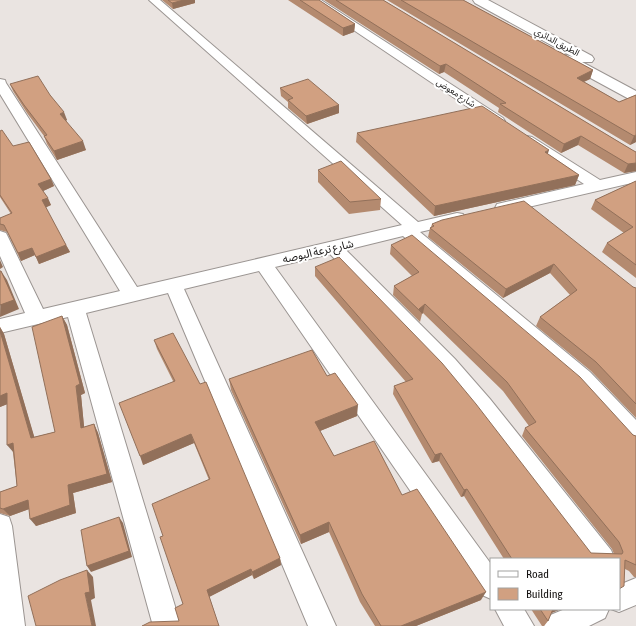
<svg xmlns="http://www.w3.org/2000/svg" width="636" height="626" font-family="'Asap Condensed','Noto Sans Arabic',sans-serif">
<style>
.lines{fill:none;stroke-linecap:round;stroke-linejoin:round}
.street-casing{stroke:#9b9592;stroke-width:2}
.highway-casing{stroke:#9b9592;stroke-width:2}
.street{fill:#fff;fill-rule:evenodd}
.highway{fill:#fff;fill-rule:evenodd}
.wall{fill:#b48a6f}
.shaded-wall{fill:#92705a}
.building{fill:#d1a081;stroke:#92705a}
.labels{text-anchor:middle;stroke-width:4;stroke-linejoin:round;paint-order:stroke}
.far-street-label{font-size:9px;fill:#151312;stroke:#fff}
.street-label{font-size:11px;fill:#151312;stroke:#fff}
</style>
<rect width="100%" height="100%" fill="#eae4e1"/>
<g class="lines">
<defs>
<path id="street" d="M149,0H160L418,222L457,213L463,214L465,218L463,222L420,232L590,372L636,420V445L628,442L576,384L403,236L346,250L455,359L490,399L611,550L615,559H586L474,411L441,371L330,254L275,267L491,564V599L482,595L259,271L184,289L336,626H308L168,293L86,313L181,626H153L68,317L0,333V319L25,313L0,256V231L6,233L8,237L43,309L120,291L0,94V79L5,80L6,83L137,287L402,225Z
M309,0H321L503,118L505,121L503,124L498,125L493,124Z
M527,136L532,137L600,180L636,172V182L503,213L497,212L495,208L497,204L584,184L522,143L520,140L522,137Z
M0,514L9,517L12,526L25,626H0Z
M636,578V605L619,612L611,609H619V585Z
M495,609H524L534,626H504Z
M565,609H609L605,618L589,626H544L548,616Z"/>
<path id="highway" d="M473,0H488L592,56L594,59L592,62H582L636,91V102L631,100L561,62L559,59L561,56L566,55L573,57L475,3Z"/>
</defs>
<use href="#street" class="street-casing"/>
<use href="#highway" class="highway-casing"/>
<use href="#street" class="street"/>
<use href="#highway" class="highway"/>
</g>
<path class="wall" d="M162,0H195V3L173,9Z
M288,0H319L355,24L354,32L343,36Z
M324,0H383L634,151L636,152V171L624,173L578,145L561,153L498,112L499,108L444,72L439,74Z
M387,0H463L593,70L590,79L584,82L619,102L636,95V142L630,145Z
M10,84L50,95L67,120L66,121L86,150L57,160L47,144L44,136L27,113L13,91Z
M280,88L339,105V113L307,124L288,108V102L281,96Z
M0,131L13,146L51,179L54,186L43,191L51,205L45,207L70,252L39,264L35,255L21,261L7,232L0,230V218L11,214L0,197Z
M357,133L548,154L579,175L575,185L434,216L356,142Z
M318,170L381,199L380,210L349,214L318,182Z
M636,181V278L602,252L607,243L624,233L591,209L595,200Z
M432,224L636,288V418L591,371L536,326L540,317L570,295L550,273L503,298L428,237L430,228L431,227Z
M391,245L633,435L636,436V577H634L629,571L625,569L619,559H504L464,496L461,497L439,461L432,463L393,394L394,386L406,382L315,276V267L591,553L614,554L612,549L522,436L525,428L529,426L503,391L423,313L422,314L420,322L393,295L394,286L412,276L390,254Z
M62,316L67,325L85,393L81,395L84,427L94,424L98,433L112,482L73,493L76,513L36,526L29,509L10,516L0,513V492L17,486L7,404L0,407V327L4,334L34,437L55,432Z
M154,340L280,558L281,565L254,579L252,575L209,597L179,621L183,604L163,536L209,480L194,443L143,465L173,381L157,349Z
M327,376L357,416L320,431L334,456L402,495L481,600L416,626H375L360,602L329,532L301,544L231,390L229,379Z
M531,609H561L551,613L548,621L544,626H542Z"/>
<path class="shaded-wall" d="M184,0H195V3L173,9L172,3Z
M355,24L354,32L343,36V28Z
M446,64L444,72L439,74L440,66Z
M593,70L590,79L574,86L577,78Z
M339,105V113L307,124L306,116Z
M64,112L67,120L63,122L60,114Z
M636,135V142L630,145L634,136Z
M581,136L578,145L561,153L564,144Z
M83,141L86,150L57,160L54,151Z
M549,150L546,160L545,152Z
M636,163V171L624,173L628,164Z
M579,175L575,185L434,216L435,206Z
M51,179L54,186L41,192L38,184Z
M48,198L51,205L45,208L42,200Z
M66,245L70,252L39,264L36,257Z
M32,248L35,255L21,261L18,253Z
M0,260L3,267L0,269Z
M554,264L550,273L503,298L506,289Z
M1,271L7,280L19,309L0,317Z
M425,304L423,313L422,314L419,309Z
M62,316L67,325L85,393L81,395L85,436L81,428L76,386Z
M0,327L4,334L37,446L31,438L0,331Z
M7,393L13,402L0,407V396Z
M358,405L357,416L315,433V422Z
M94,424L98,433L112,482L73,493L76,513L36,526L30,519L68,485Z
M191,434L194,443L143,465L140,456Z
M13,443L14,453L7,445Z
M441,453L439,461L432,463L435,455Z
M467,489L464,496L461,497L464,490Z
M28,500L35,507L10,516L3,509Z
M119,517L123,523L132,557L91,572L87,566Z
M329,522V532L301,544L300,535Z
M280,558L281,565L254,579L252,572Z
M251,569L252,575L209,597L219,626L207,590Z
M87,570L93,577L95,598L91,600L96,626H92L85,593Z
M486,592L481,600L416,626H401Z
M553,609H561L547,615Z"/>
<path class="building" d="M168,0H184L172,3Z
M300,0H319L355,24L343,28Z
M336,0H383L634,151L636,152V163L628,164L581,136L564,144L500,104L506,103L446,64L440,66Z
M401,0H463L593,70L577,78L619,102L636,95V135L634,136Z
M38,76L50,95L64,112L60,114L83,141L54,151L44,136L47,135L24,105L10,84Z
M308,79L339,105L306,116L288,100L293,98L280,88Z
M482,106L549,150L545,152L579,175L435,206L357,133Z
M2,130L13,146L29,142L51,179L38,184L48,198L42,200L66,245L36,257L32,248L18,253L4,225L0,224V218L12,213L0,195V131Z
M341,161L381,199L350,202L318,170Z
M636,181V265L607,243L633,227L595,200Z
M524,201L633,287L636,288V404L596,362L540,317L577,290L554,264L506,289L430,228L434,226L432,224L442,220Z
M412,235L580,377L633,435L636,436V565L625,560L624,586L619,589V559H512L467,489L464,490L441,453L435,455L394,386L413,379L315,267L339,257L442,363L476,404L591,553L622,554L623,552L619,542L525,428L536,422L507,382L425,304L419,309L422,313L394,286L419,272L391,245Z
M0,271H1L14,300L0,305Z
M62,316L80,384L76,386L81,428L94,424L107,474L68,485L70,505L30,519L28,500L3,509L0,508V492L17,486L13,443L7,445V393L0,396V331L31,438L55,432L32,327Z
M173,333L200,384L206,382L280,558L252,572L251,569L207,590L219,626H142L150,622L179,621L175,608L183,604L160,537L163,536L152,504L210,479L191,434L140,456L119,403L175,381L154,340Z
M312,350L327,376L335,373L358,405L315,422L334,456L374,441L402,495L417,489L486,592L401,626H381L362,594L329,522L300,535L229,379Z
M119,517L129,551L87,566L81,530Z
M87,570L90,592L85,593L92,626H36L28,596L60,580Z
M540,609H553L548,621Z"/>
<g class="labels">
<g class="far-street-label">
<text transform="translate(557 42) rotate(28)" y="3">الطريق الدائري</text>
<text transform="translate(456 93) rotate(33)" y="3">شارع معوض</text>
</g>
<g class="street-label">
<text transform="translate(318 251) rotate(-13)" y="4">شارع ترعة البوصه</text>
</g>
</g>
<rect x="490" y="558" width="130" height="52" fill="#ffffff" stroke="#a1a1a0"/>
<rect x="498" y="571" width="20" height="6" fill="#ffffff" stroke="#a1a1a0"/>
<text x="526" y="578" font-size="12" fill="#151312">Road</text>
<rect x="498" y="588" width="20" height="12" fill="#d1a081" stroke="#a1a1a0"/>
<text x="526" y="598" font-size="12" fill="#151312">Building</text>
</svg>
